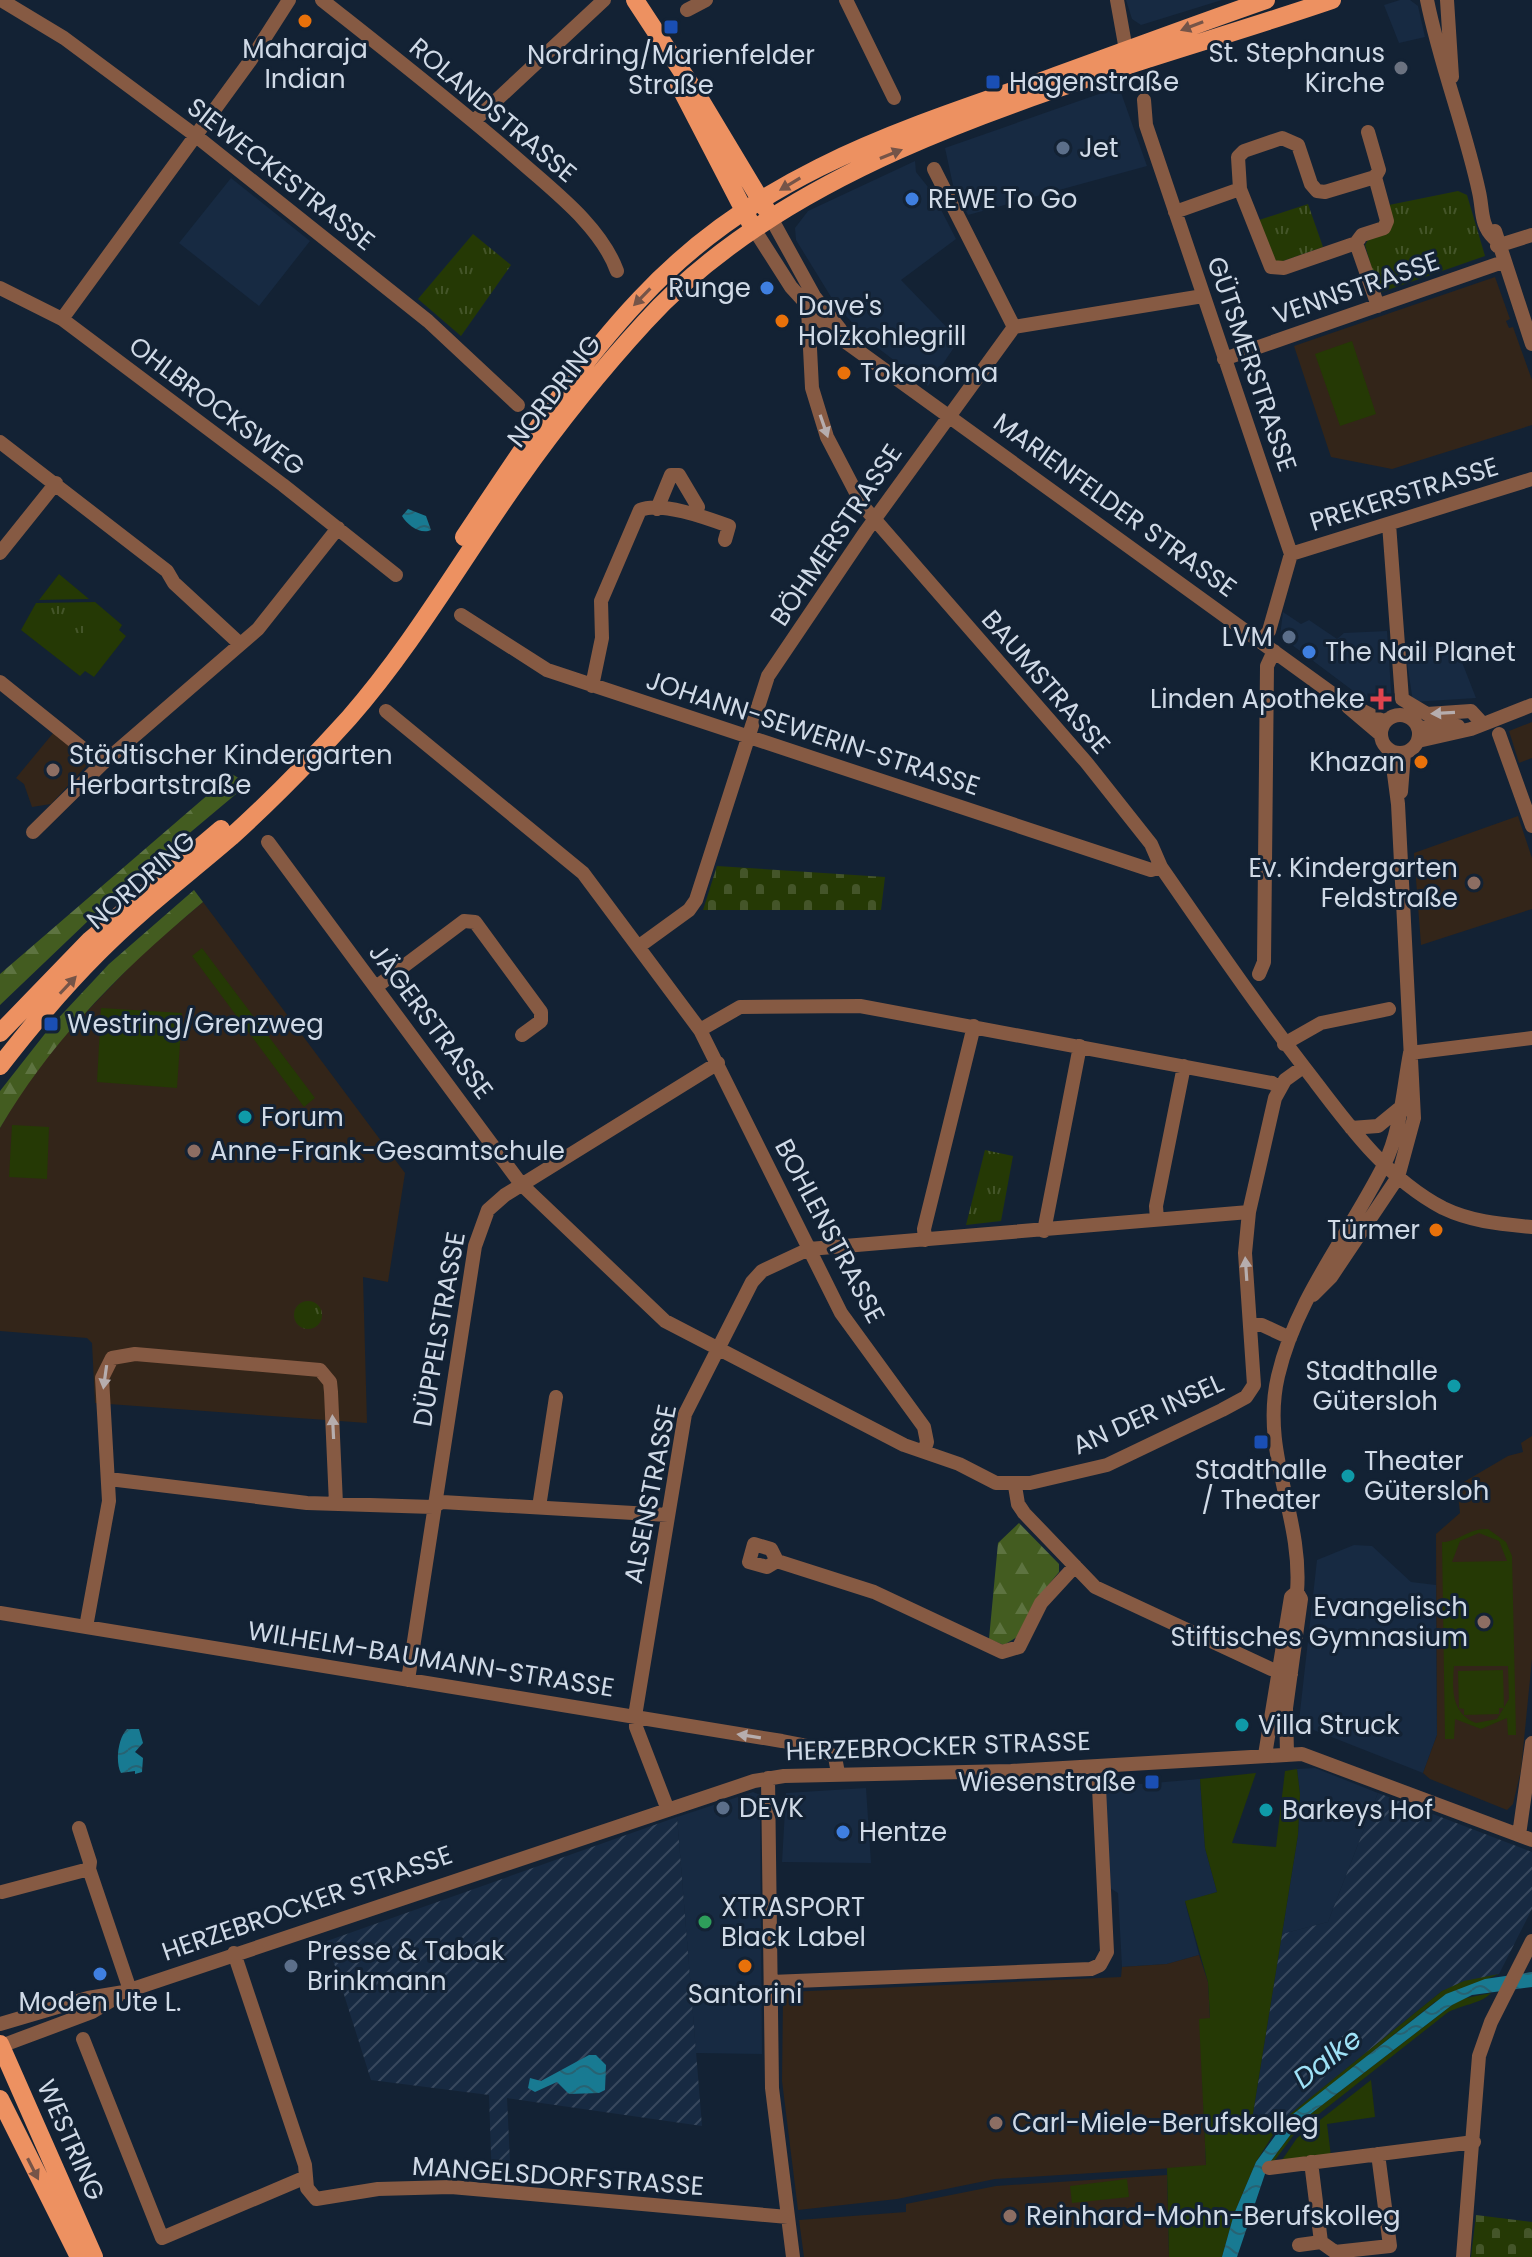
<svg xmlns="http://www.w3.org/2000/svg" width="1532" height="2257" font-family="Poppins,sans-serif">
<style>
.built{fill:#172a42}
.industrial{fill:url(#industrial-furrows)}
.education{fill:#332519}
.grass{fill:#253905;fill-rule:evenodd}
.forest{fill:url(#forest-firs)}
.cemetery{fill:url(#cemetery-stones)}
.park{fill:url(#park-tufts)}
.water{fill:url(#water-waves)}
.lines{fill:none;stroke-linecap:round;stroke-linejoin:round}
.minor{stroke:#865a43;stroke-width:14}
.major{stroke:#ed9161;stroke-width:18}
.oneway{fill:#755448}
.oneway2{fill:#b6adae}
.food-dot{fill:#e8710a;stroke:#132234;stroke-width:3}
.transit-dot{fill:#1a4fb4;stroke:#132234;stroke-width:3}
.worship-dot{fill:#6b7280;stroke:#132234;stroke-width:3}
.service-dot{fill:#5c6f8a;stroke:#132234;stroke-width:3}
.shop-dot{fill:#3f7fe0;stroke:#132234;stroke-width:3}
.health-dot{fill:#e0444e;stroke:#132234;stroke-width:3}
.education-dot{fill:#8d6e63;stroke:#132234;stroke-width:3}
.culture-dot{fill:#0f9aa8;stroke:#132234;stroke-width:3}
.leisure-dot{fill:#2e9e5b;stroke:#132234;stroke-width:3}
.labels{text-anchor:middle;stroke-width:6;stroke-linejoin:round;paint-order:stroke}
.poi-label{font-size:26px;fill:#d0dae7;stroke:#132234;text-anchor:start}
.street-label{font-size:26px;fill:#d0dae7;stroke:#132234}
.water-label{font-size:28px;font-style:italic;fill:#9ee1f6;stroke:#132234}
</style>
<defs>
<pattern id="industrial-furrows" width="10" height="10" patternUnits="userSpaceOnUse" patternTransform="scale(2)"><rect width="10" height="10" fill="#172a42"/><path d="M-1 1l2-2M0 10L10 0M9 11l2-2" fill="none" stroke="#38485d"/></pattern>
<pattern id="forest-firs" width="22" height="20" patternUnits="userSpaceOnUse" patternTransform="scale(2)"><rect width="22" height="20" fill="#435c20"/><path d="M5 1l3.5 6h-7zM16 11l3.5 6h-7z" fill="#5d7340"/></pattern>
<pattern id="cemetery-stones" width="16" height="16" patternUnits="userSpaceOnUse" patternTransform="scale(2)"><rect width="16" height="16" fill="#253905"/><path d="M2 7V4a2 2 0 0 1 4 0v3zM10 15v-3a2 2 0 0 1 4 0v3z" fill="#445529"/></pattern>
<pattern id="park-tufts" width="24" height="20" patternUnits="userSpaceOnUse" patternTransform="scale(2)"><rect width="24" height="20" fill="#253905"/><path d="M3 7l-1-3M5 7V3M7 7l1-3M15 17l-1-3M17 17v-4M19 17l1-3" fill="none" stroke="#445529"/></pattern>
<pattern id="water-waves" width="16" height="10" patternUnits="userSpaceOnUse" patternTransform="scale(2)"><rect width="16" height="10" fill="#187a92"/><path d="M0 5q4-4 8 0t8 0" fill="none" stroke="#276373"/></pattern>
</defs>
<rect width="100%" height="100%" fill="#132234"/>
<path class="built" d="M1126,0H1222L1141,25L1132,19Z
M1400,0H1410L1418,6L1425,37L1399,43L1384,5Z
M1119,87L1147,166L968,215L953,185L945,148Z
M915,161L916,172L932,192L956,239L901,280L959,340L928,386L870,342L836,305L796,240L795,228L808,211Z
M231,178L310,241L259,306L179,243Z
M1283,612L1301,624L1309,620L1337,639L1344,633L1387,631L1392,704L1372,705L1280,636Z
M1453,639L1476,698L1413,702L1406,656Z
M1354,1545L1372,1546L1411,1582L1436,1585L1437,1735L1423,1773L1301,1725L1299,1721L1317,1560Z
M1315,1768L1378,1793L1328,1922L1282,1934L1298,1835L1300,1794L1297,1769Z
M1200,1779L1205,1848L1217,1892L1185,1902L1199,1955L1167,1964L1122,1967L1118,1893L1110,1888L1103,1782L1143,1784L1144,1787H1153V1783Z
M866,1788L871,1863L782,1862L786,1793Z
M753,1792L760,1795L762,2054L696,2053L677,1817Z"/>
<path class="industrial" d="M1378,1793L1532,1852V1909L1499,1974L1442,1991L1268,2132L1251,2126L1282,1934L1328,1922Z
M677,1817L702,2126L507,2098L511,2184L492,2183L489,2095L371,2080L327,1941Z"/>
<path class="education" d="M1495,277L1510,319L1506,321L1509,328L1513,327L1532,380V425L1392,469L1331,457L1294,346Z
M1532,722V758L1519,763L1509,731Z
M54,732L91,761L51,804L32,807L24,784L16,778Z
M1518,816L1532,858V909L1421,945L1414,853Z
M203,902L405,1173L388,1282L363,1277L367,1423L95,1403L92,1343L87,1338L0,1331V1128L20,1093L62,1037L147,949Z
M1532,1436V1659L1521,1770L1513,1804L1507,1810L1430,1779L1423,1773L1437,1735L1436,1534L1460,1513L1457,1486L1508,1456L1523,1452L1521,1443Z
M1199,1955L1208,1982L1210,2019L1200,2020L1206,2166L995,2179L897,2199L798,2210L782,2081L783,1998L787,1992L1121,1977L1122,1967L1167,1964Z
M1167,2175L1169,2257H804L799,2220L906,2212V2204L996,2186Z"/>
<path class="grass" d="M1352,341L1376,414L1340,426L1315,354Z
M59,574L89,599L39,600Z
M95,602L122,625L119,630L126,636L94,677L85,671L80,676L21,630L36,603Z
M202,948L315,1098L304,1107L192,956Z
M101,1008L182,1013L177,1088L97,1082Z
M12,1125L49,1127L47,1179L9,1177Z
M1488,1529L1506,1542L1512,1556L1516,1735H1508L1507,1718L1481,1729L1455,1719L1454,1739H1445L1442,1542C1459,1542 1468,1528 1488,1529ZM1479,1533L1499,1541L1507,1561L1452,1562L1460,1541ZM1454,1666H1508L1509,1699L1497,1719L1476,1723C1451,1713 1452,1689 1454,1666Z
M1503,1670L1504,1708H1499V1714L1464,1715V1709L1459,1708L1458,1671Z
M1297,1769L1300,1794L1298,1835L1251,2126L1268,2132L1442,1991L1464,1981L1499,1974L1435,2002L1278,2127L1256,2162L1234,2214L1222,2257H1169L1167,2168L1206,2165L1199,2019L1210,2018L1208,1982L1185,1901L1217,1892L1205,1848L1200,1779L1256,1773L1232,1843L1276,1847L1285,1771Z
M1491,1993C1481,2004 1460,2005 1447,2013L1296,2132L1272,2164L1268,2165L1300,2122L1452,2005L1461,1999Z
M1371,2080L1375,2117L1327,2124L1331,2156L1280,2163L1297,2138Z
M1127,2179L1129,2197L1072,2203L1070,2186Z"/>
<path class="forest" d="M232,774L248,784L112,898L0,1005V974Z
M194,890L203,902C124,968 52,1039 0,1128V1091L51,1026L109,964Z
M1019,1523L1059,1564V1572L1036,1600L1017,1637L1004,1645L989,1639L998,1543Z"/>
<path class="cemetery" d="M717,866L885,877L881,910H703Z
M1476,2215L1532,2222V2257H1471Z"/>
<path class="park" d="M1458,191L1467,195L1485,256L1379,293L1365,245L1389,205Z
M1308,204L1323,247L1280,262L1273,261L1256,221Z
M473,234L511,265L461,336L418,299Z
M48,603H83V633H49Z
M985,1150L1013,1156L1001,1221L966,1225Z
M294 1315a14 14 0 1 1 28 0a14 14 0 1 1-28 0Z"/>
<path class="water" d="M408,509L426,516L431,530C421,535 407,525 402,516Z
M127,1729H139L143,1743L135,1752L143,1758L142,1772L135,1774V1771L121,1773C115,1762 118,1738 127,1729Z
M1532,1972V1987L1472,1995L1452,2005L1300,2122L1268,2165L1237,2257H1222L1234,2214L1256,2162L1288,2118L1446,1994L1485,1979Z
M589,2055H596L606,2065L605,2090L599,2093L569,2094L557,2082L535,2092L528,2088L530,2078L541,2081Z"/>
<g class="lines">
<path class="minor" d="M1,0L64,38L196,136L428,321L518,405
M322,0C389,53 457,106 521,162C556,193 601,227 617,271
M846,0L894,98
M1117,0L1126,50
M1427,0C1440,65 1465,127 1479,192C1483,209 1480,225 1494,238
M1447,0L1452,77
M687,10L706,0
M1144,100L1146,125L1291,554L1269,631L1261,641
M474,121L604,0
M934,169L1014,327
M1240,189L1238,157L1244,151L1282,138L1298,145L1311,184L1317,191L1325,192L1375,177
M1175,212L1240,189L1271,267L1284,268L1356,243L1362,235L1384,228L1387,221L1375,177L1379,170L1368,132
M771,218L814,296L840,329
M754,229L791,287L832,332L1341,700L1385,722
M1495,231L1532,344
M1356,243L1378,306
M1497,246L1532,235
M0,288L62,319L283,485L396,575
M808,309L812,388L827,437L863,506L1086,762L1151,844L1161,867C1211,939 1260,1011 1314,1080C1351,1129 1388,1179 1443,1208C1472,1222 1501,1224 1532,1227
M62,319L250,61L289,0
M1224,359L1503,262
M0,442L167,571L174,583L239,643
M657,509L671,475H679L698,507L695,514
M1389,524L1402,699L1427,714L1471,711L1483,724
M0,553L56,483
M1291,554L1532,479
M461,615L547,670L1151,870L1161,867
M0,682L102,764
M592,686L602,638L601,601L640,510C661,501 707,518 729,526L725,540
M1348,707L1381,735
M386,711L583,873L700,1030L841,1313L924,1427L927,1442L924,1451
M1381 734a19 19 0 1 1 38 0a19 19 0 1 1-38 0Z
M1418,728L1458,726
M1499,734L1532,826
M1418,741L1471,729L1532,705
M1401,792L1404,753
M33,832L102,764L258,629L338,528
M268,842L521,1184L665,1321L904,1445L959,1464L996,1483H1030L1107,1465L1222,1410L1246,1397L1254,1385L1245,1253L1249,1212L1275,1098L1285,1080L1303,1067
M638,947L689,910L696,900L768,676L866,531L1014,327L1203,296
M1259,974L1264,962L1267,666L1274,651
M376,987L464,921L475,922L541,1012V1021L522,1035
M700,1030L740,1007L860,1006L1272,1083L1280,1088
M1284,1044L1321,1023L1389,1009
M1410,1053L1532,1038
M1351,1128L1378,1126L1400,1108
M1157,1220L1156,1206L1184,1066
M1044,1231L1080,1046
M925,1240L924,1229L974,1026
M1313,1295L1331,1277L1398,1177L1414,1118L1398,804L1391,751
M1250,1325H1262L1290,1338
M109,1479L307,1503L433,1507L442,1502L668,1515
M1015,1486L1018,1504L1024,1513L1095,1587L1271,1669L1291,1674
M539,1507L556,1397
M777,1561L767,1567L749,1562L754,1544L771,1549L777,1561L874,1592L1002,1652L1019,1647L1041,1603L1075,1566
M0,1613L782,1741L818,1748L835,1757L838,1773
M86,1627L109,1501L102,1378L112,1358L135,1354L320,1370L330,1382L331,1392L336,1504
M408,1680L475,1246L488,1210L505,1195L718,1063
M1287,1754L1286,1708L1301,1599L1297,1592C1303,1516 1260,1453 1278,1376C1296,1298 1349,1235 1384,1165C1401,1131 1403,1090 1410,1053
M1265,1755L1291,1597L1297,1592
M768,1778L772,2088L793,2257
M668,1810L636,1727V1710L685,1414L752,1282L762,1271L809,1249L1249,1212
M79,1828L90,1862L89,1869
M1519,1835L1532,1743
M2,1892L89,1869L130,1990
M234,1953L305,2165L307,2188L316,2199L378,2189L451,2187L788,2217
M771,1982L1091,1969L1100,1965L1107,1952L1098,1767
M0,2024L88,1998L124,1992L754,1781L784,1776L1011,1771L1302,1754L1532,1840
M83,2039L162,2238L306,2177
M1,2046L92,2012L117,1997
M1311,2162L1321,2242L1335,2252L1390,2246L1378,2154
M1269,2168L1474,2142
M1299,2245L1321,2242
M1463,2257L1479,2056L1491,2022L1532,1941"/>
<path class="major" d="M635,0L698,96L766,209
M679,85L750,222
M464,537C519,455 572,371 640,299C755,175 897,131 1050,78C1122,52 1194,25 1266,0
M0,1033L90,940L221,829
M0,1066C31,1026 63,988 98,953C139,911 187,875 231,837C273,799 312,759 349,718C413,645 462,559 518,480C557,425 599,372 645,322C809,141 1107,77 1332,0
M0,2044L94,2257
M0,2099L79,2257"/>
</g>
<defs><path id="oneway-solid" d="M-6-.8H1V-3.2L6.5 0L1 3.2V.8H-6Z" transform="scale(2)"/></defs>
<g class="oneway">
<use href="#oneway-solid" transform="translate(1192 26) rotate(159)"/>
<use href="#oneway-solid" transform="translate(891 154) rotate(-22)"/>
<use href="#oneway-solid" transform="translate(790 184) rotate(149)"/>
<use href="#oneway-solid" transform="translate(642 297) rotate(134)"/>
<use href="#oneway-solid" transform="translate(68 985) rotate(-47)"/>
<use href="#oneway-solid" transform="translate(33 2169) rotate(63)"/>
</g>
<g class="oneway2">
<use href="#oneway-solid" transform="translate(824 426) rotate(71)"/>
<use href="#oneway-solid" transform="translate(1443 713) rotate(177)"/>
<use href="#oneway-solid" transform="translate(1246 1269) rotate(-94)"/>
<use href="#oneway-solid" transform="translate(105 1377) rotate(98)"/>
<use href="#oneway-solid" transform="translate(333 1427) rotate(-93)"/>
<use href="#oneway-solid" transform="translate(749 1736) rotate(-171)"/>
</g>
<g class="food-dot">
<circle cx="305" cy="21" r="8"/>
<circle cx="782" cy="321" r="8"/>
<circle cx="844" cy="373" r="8"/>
<circle cx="1421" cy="762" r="8"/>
<circle cx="1436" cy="1230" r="8"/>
<circle cx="745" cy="1966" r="8"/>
</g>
<g class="transit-dot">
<rect x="663" y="19" width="16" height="16" rx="4"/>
<rect x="985" y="74" width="16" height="16" rx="4"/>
<rect x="43" y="1016" width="16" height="16" rx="4"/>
<rect x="1253" y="1434" width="16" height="16" rx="4"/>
<rect x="1144" y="1774" width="16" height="16" rx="4"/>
</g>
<circle class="worship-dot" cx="1401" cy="68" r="8"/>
<g class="service-dot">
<circle cx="1063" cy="148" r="8"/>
<circle cx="1289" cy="637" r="8"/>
<circle cx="723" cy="1808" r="8"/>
<circle cx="291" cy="1966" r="8"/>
</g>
<g class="shop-dot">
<circle cx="912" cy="199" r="8"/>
<circle cx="767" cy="288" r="8"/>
<circle cx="1309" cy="652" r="8"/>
<circle cx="843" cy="1832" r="8"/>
<circle cx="100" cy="1974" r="8"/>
</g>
<path class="health-dot" d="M1377 687h8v8h8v8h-8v8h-8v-8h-8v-8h8z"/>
<g class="education-dot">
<circle cx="53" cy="770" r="8"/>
<circle cx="1474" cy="883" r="8"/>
<circle cx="194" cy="1151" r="8"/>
<circle cx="1484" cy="1622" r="8"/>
<circle cx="996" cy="2123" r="8"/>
<circle cx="1010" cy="2216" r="8"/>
</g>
<g class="culture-dot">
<circle cx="245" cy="1117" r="8"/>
<circle cx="1454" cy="1386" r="8"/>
<circle cx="1348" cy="1476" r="8"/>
<circle cx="1242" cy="1725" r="8"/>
<circle cx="1266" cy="1810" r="8"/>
</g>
<circle class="leisure-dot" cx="705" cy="1922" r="8"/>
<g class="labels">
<g class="poi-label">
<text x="305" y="58" text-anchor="middle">Maharaja<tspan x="305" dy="30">Indian</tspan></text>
<text x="1385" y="62" text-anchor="end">St. Stephanus<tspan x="1385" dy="30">Kirche</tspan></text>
<text x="671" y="64" text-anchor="middle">Nordring/Marienfelder<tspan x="671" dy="30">Straße</tspan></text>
<text x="1009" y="91">Hagenstraße</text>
<text x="1079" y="157">Jet</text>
<text x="928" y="208">REWE To Go</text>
<text x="751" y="297" text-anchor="end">Runge</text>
<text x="798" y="315">Dave's<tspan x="798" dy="30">Holzkohlegrill</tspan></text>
<text x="860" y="382">Tokonoma</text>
<text x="1273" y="646" text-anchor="end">LVM</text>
<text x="1325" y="661">The Nail Planet</text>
<text x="1365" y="708" text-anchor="end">Linden Apotheke</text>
<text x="69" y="764">Städtischer Kindergarten<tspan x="69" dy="30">Herbartstraße</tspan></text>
<text x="1405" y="771" text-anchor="end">Khazan</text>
<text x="1458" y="877" text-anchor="end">Ev. Kindergarten<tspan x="1458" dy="30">Feldstraße</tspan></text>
<text x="67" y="1033">Westring/Grenzweg</text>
<text x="261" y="1126">Forum</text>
<text x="210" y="1160">Anne-Frank-Gesamtschule</text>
<text x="1420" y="1239" text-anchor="end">Türmer</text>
<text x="1438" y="1380" text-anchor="end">Stadthalle<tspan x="1438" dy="30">Gütersloh</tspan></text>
<text x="1364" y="1470">Theater<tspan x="1364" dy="30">Gütersloh</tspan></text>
<text x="1261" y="1479" text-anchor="middle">Stadthalle<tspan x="1261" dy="30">/ Theater</tspan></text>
<text x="1468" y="1616" text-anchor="end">Evangelisch<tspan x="1468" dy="30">Stiftisches Gymnasium</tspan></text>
<text x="1258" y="1734">Villa Struck</text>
<text x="1136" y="1791" text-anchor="end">Wiesenstraße</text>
<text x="739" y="1817">DEVK</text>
<text x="1282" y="1819">Barkeys Hof</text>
<text x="859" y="1841">Hentze</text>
<text x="721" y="1916">XTRASPORT<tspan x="721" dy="30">Black Label</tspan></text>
<text x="307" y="1960">Presse &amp; Tabak<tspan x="307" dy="30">Brinkmann</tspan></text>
<text x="745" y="2003" text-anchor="middle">Santorini</text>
<text x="100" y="2011" text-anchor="middle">Moden Ute L.</text>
<text x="1012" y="2132">Carl-Miele-Berufskolleg</text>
<text x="1026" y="2225">Reinhard-Mohn-Berufskolleg</text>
</g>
<g class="street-label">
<text transform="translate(493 110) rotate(40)" y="9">ROLANDSTRASSE</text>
<text transform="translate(281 174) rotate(38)" y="9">SIEWECKESTRASSE</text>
<text transform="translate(1356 288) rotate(-19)" y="9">VENNSTRASSE</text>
<text transform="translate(1252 364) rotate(71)" y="9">GÜTSMERSTRASSE</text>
<text transform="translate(554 391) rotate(-52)" y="9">NORDRING</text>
<text transform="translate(217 406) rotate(37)" y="9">OHLBROCKSWEG</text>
<text transform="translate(1404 494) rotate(-17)" y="9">PREKERSTRASSE</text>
<text transform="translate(1115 505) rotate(36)" y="9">MARIENFELDER STRASSE</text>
<text transform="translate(836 535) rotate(-56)" y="9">BÖHMERSTRASSE</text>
<text transform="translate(1046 682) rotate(49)" y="9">BAUMSTRASSE</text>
<text transform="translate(813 733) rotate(18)" y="9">JOHANN-SEWERIN-STRASSE</text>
<text transform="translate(141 880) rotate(-41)" y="9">NORDRING</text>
<text transform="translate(431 1021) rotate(53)" y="9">JÄGERSTRASSE</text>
<text transform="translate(830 1231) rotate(62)" y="9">BOHLENSTRASSE</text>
<text transform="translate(439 1329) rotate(-80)" y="9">DÜPPELSTRASSE</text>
<text transform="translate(1148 1414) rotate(-24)" y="9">AN DER INSEL</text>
<text transform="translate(650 1494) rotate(-79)" y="9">ALSENSTRASSE</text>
<text transform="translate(431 1659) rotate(9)" y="9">WILHELM-BAUMANN-STRASSE</text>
<text transform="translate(938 1746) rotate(-2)" y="9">HERZEBROCKER STRASSE</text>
<text transform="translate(307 1903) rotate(-19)" y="9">HERZEBROCKER STRASSE</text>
<text transform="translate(71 2140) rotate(66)" y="9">WESTRING</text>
<text transform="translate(558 2176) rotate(4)" y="9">MANGELSDORFSTRASSE</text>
</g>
<g class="water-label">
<text transform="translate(1327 2058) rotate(-38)" y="10">Dalke</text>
</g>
</g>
</svg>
